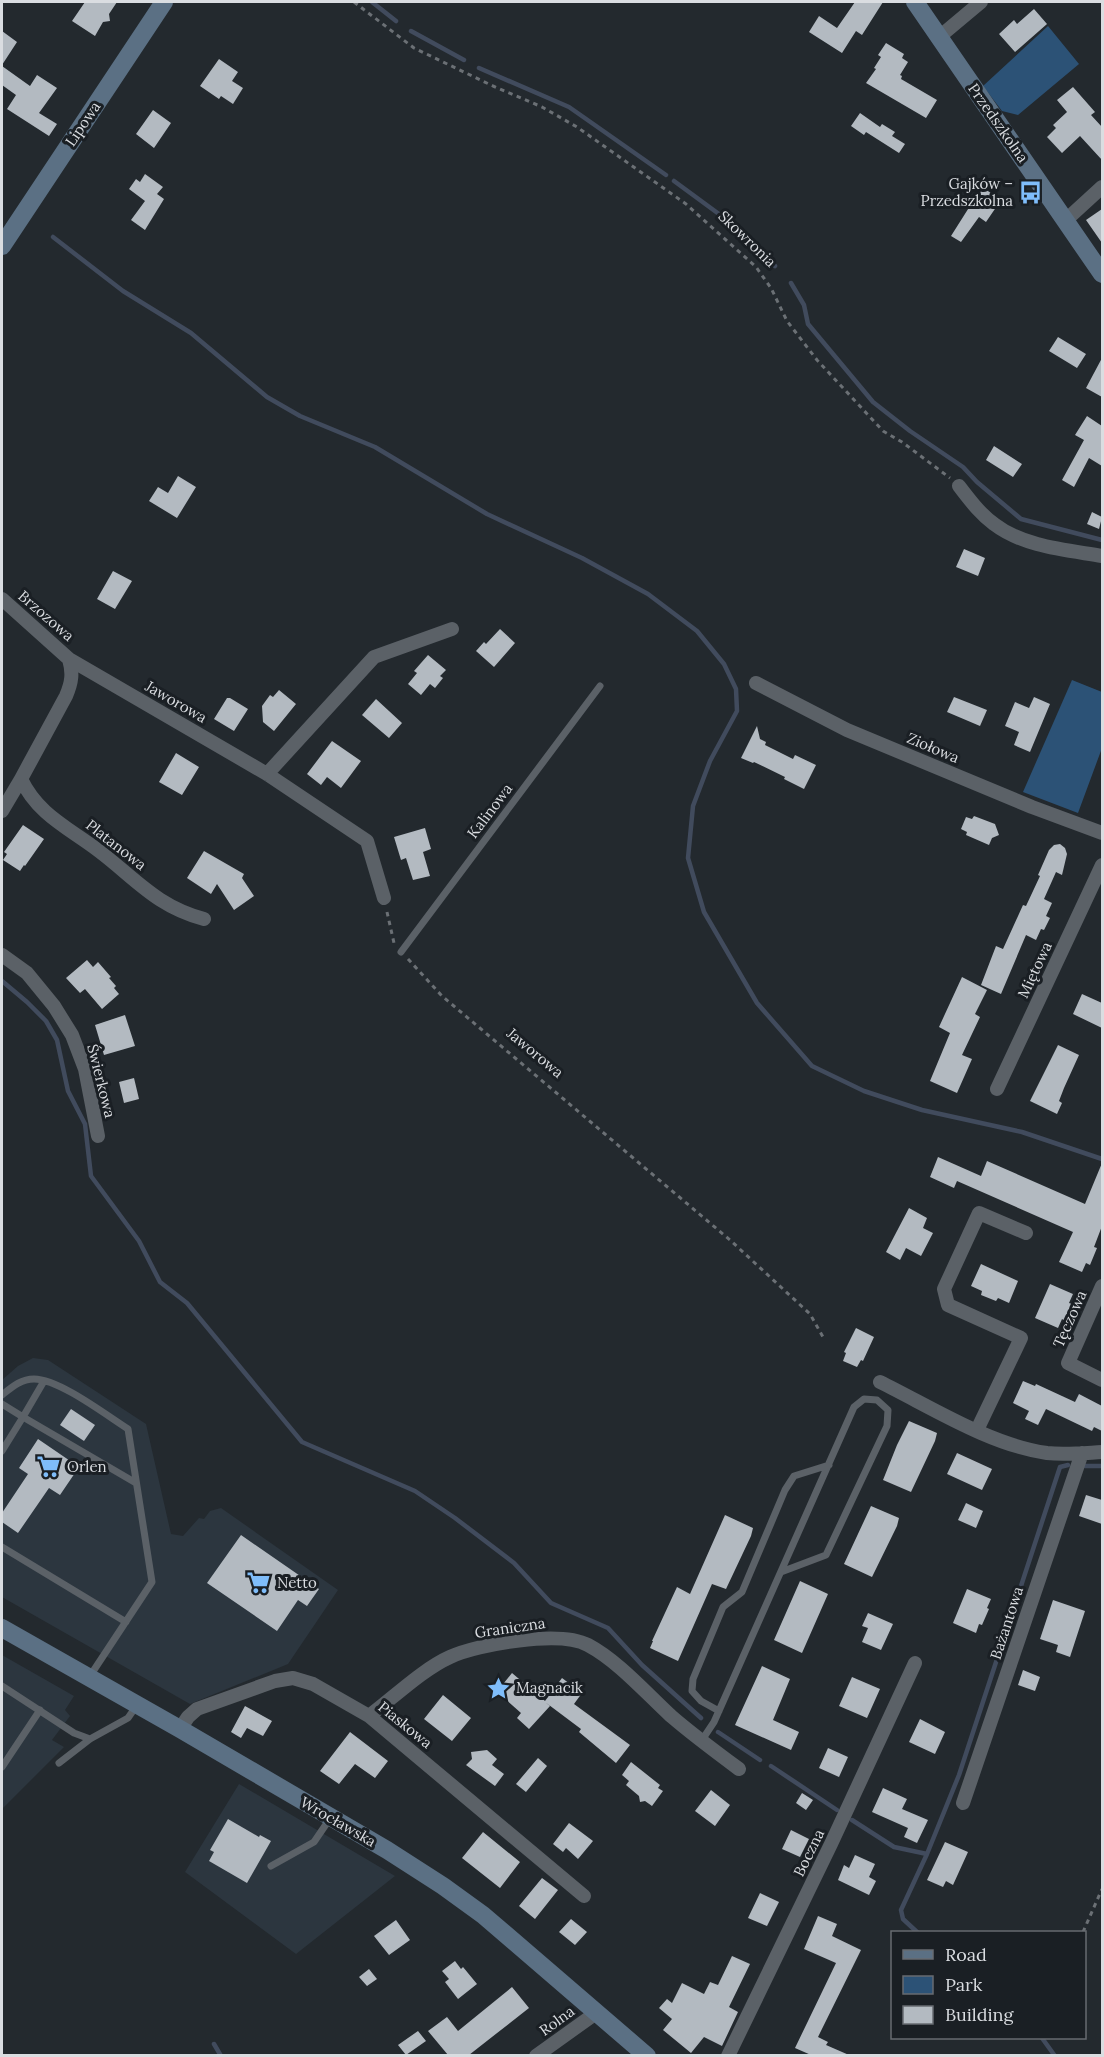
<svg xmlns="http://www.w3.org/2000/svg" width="1104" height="2057" font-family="Lora,serif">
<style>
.built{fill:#2c363f}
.green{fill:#2c5276}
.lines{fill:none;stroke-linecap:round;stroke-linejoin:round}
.stream{stroke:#414b5d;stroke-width:4.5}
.building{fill:#b3bac1}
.path{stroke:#6b7075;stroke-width:3;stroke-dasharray:4.5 4.5;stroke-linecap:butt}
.lane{stroke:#5b6167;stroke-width:7}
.street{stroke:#5b6167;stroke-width:14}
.secondary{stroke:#5b7084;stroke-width:18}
.labels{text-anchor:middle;stroke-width:6;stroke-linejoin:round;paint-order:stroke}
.street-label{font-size:15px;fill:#dadde1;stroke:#1a1f24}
.poi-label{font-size:15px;fill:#dadde1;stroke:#1a1f24;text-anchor:start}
</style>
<rect width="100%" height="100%" fill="#23292e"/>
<path class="built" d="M33,1358L48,1360L146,1424L171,1534L183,1536L199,1518L204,1519L210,1511L221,1508L338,1590L288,1664L190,1704L2,1597V1380L18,1366Z
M2,1655L74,1696L65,1710L70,1716L52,1740L64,1747L2,1809Z
M239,1784L395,1876L296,1954L185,1872Z"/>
<path class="green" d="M1048,26L1079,64L1018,115L1002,111L983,86Z
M1072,680L1102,692V748L1078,813L1023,792Z"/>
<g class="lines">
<path class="stream" d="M372,2L396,21
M411,31L464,60
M479,68L569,107L666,175
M674,181L723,217L775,266
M53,237L123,291L191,333L267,397L300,416L375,447L487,514L582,558L648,594L697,631L724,664L736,689L737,711L710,761L693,806L688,858L704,912L757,1003L812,1066L864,1091L922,1110L1022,1132L1102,1159
M791,283L804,305L808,324L873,402L910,431L963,467L977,482L1021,519L1102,540
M2,981L27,1002L46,1021L57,1040L68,1091L85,1124L91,1176L139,1241L160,1282L187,1303L302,1442L415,1491L455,1518L514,1563L551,1603L608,1628L642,1665L701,1718
M1085,1466H1102
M718,1732L760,1760
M771,1766L837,1810
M852,1820L894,1847L927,1854
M917,1932L903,1919L901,1910L927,1854L959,1775L1060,1467L1068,1465
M1042,2038L1055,2056
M214,2044L221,2056"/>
</g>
<path class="building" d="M85,2H117L109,14L110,21L103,22L95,36L72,21Z
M855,2H883L862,35L856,31L842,53L809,32L819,16L837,28Z
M1034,9L1047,24L1015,52L999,34L1014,20L1017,24Z
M2,31L17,42L2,65Z
M886,43L904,54L902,58L908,62L900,75L902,76L901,79L937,100L926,118L866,83L876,69L874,68L881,57L878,55Z
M219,59L238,72L232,81L243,88L233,104L221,96L219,99L200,86Z
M2,66L30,86L37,75L57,88L39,113L57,124L49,136L7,109L16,95L2,85Z
M1073,87L1095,112L1091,115L1102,127V160L1080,136L1062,153L1047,137L1056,128L1053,125L1067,112L1057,100Z
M153,110L171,123L154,148L136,134Z
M860,113L880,127L882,124L895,132L892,136L905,144L899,153L866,132L864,135L851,126Z
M145,174L163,187L157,194L164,199L145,230L131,220L145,201L129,189L136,179L140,182Z
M982,187L1001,200L986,222L979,217L961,242L951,236Z
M1102,209V243L1086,220Z
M1058,337L1086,354L1077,368L1049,351Z
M1102,358V397L1086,388Z
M1087,416L1102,426V466L1089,458L1074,487L1062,480L1084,440L1075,435Z
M994,446L1022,464L1013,477L986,460Z
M178,476L196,487L177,518L149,501L158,487L168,493Z
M1092,512L1102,517L1099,529L1087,524Z
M964,549L985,558L978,576L956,567Z
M113,571L132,581L115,609L97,599Z
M500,629L515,643L494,667L476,651L484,642L486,644Z
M428,655L446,670L440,676L443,678L435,688L430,684L421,695L408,684L417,673L414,671Z
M279,690L296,704L274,731L263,722L262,706L270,695L273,697Z
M954,697L987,710L980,726L947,712Z
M1034,697L1050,704L1030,752L1014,745L1019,732L1005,726L1015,702L1029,708Z
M227,698H230L248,709L234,731L214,719Z
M376,699L402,723L389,738L362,715Z
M757,726L760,739L766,742L765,745L793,759L795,755L816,765L804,789L784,779L785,777L754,762L753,763L741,758Z
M332,741L361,761L341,788L327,777L321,785L307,774Z
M176,753L199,767L182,795L159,782Z
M974,816L995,824L999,835L992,838L989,845L966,835L967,832L961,829L966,817L972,819Z
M23,825L44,839L25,866L24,865L20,871L3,860L7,854L4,852Z
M425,828L431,849L423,852L430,876L413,880L406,858L401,860L394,837Z
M1060,844L1065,848L1067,854L1062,875L1056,872L1044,899L1052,903L1046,916L1050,918L1044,930L1041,929L1036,940L1026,935L1001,994L981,985L996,946L1003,949L1023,905L1026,906L1040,876L1038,875L1049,850L1054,845Z
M204,851L244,874L242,878L254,896L234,910L217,884L211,894L187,878Z
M87,960L93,967L98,962L111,977L109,978L116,986L114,988L119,994L102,1009L85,989L80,993L66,978Z
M962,977L987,990L975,1014L980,1017L962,1055L972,1059L957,1093L930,1081L950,1033L939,1027Z
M1082,994L1102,1003V1028L1073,1014Z
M125,1015L135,1046L104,1055L95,1025Z
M1058,1045L1079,1055L1064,1088L1059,1101L1062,1103L1057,1114L1030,1101Z
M134,1078L139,1099L124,1103L119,1082Z
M938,1157L981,1176L987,1161L1085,1204L1102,1163V1226L1094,1247L1097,1248L1090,1265L1086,1263L1082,1272L1059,1262L1073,1232L957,1181L954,1188L930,1177Z
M909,1208L927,1218L923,1228L933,1233L921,1256L906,1248L900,1260L886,1252Z
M981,1264L1018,1281L1009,1303L998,1298L996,1301L981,1295L982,1291L971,1286Z
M1050,1284L1073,1294L1069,1303L1072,1304L1069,1313L1065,1321L1062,1319L1058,1328L1035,1318Z
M856,1328L874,1337L863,1361L861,1360L857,1367L843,1361L846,1353L844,1352Z
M1023,1381L1035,1386L1036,1384L1075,1402L1079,1394L1102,1406V1431L1094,1427L1092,1431L1046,1409L1038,1425L1025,1419L1029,1411L1013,1403Z
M71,1409L95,1425L84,1441L60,1425Z
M909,1421L937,1433L935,1441L911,1492L883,1480L897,1445Z
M38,1439L79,1467L60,1495L49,1488L18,1533L2,1522V1513L28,1474L19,1468Z
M957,1453L992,1469L982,1490L947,1474Z
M1086,1495L1102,1500V1524L1079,1516Z
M966,1503L983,1511L976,1528L958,1520Z
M871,1506L899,1518L897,1526L872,1577L844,1564Z
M725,1515L753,1528L751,1536L726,1589L712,1584L678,1661L650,1648L653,1641H652L677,1587L690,1594Z
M241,1535L319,1589L307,1606L298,1600L277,1631L207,1583Z
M800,1581L828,1594L802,1653L774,1640Z
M967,1589L991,1599L987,1608L989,1609L982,1625L979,1624L976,1633L953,1623Z
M1053,1600L1085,1611L1070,1657L1056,1652L1058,1645L1040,1639Z
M868,1613L893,1624L881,1650L862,1642L868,1628L862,1626Z
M762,1666L790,1679L773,1720L799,1732L791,1750L735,1725Z
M1023,1670L1040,1677L1035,1691L1018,1685Z
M512,1673L545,1701L562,1678L582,1693L574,1704L630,1745L616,1763L579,1732L581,1729L545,1702L550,1706L529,1729L517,1718L521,1713L503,1697L505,1695L499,1689Z
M852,1677L880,1689L867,1718L839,1706Z
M443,1695L471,1718L452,1741L424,1719Z
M245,1706L272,1721L263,1736L247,1728L241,1738L231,1732Z
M920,1719L945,1732L935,1754L909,1742Z
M350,1732L388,1761L375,1778L355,1764L339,1784L320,1771Z
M828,1748L848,1757L839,1777L819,1768Z
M487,1750L497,1759L492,1765L504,1774L495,1786L466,1765L472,1759L471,1752Z
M538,1758L547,1766L526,1792L516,1784Z
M631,1762L660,1785L658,1788L663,1791L652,1806L645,1801L640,1802L639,1796L626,1785L629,1781L622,1775Z
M883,1788L907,1799L902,1809L928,1820L917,1843L904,1837L908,1828L872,1812Z
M711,1790L730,1805L715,1826L695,1811Z
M802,1793L813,1800L806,1810L796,1803Z
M228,1819L259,1837L260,1835L271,1841L247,1883L209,1861L214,1852L210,1850Z
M569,1823L593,1841L578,1859L566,1848L563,1852L553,1844Z
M791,1830L809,1839L800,1857L782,1849Z
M483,1832L520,1862L500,1888L462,1858Z
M945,1842L968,1852L953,1885L946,1881L943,1887L927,1880Z
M855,1855L875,1864L869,1877L876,1881L869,1895L838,1880L844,1865L849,1868Z
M542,1878L558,1890L535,1919L519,1906Z
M760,1893L779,1902L767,1926L748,1918Z
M818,1916L837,1924L832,1936L861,1950L818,2037L828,2042L826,2045L849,2055H811L795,2048L836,1963L804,1949Z
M571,1919L587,1932L575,1945L559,1932Z
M396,1920L410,1940L389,1955L374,1936Z
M732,1956L750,1964L729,2007L738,2012L722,2046L704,2037L691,2053L663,2030L672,2019L659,2008L667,1999L672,2003L682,1983L704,1994L710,1982L718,1985Z
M455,1961L461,1969L463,1967L477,1984L458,1999L445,1982L449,1979L442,1971Z
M369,1969L377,1979L367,1986L359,1977Z
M512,1987L529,2008L469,2055H448L428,2031L447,2017L458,2031Z
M418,2031L426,2041L406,2055L398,2045Z"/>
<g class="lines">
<path class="path" d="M354,2L414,48L493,86L542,107L577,127L686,204L756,267L771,288L787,321L817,360L883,431L902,442L950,478
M387,912L394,943
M408,959L442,996L730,1240L810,1314L823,1337
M1083,1932L1102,1889"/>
<path class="lane" d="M401,952L600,686
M2,1395C12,1387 21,1379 34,1379C59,1379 106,1415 128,1429L152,1582L90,1676
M2,1404L23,1417L44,1381
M2,1451L23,1417L136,1483
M2,1547L126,1622
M2,1686L74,1733L90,1739
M719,1711L701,1701L692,1691L693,1679L723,1607L742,1592L785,1490L794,1476L829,1465
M702,1740L714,1722L854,1407L864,1399L877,1400L888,1410L887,1426L826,1555L781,1572
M59,1763L90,1739L128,1718L137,1705
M2,1767L40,1710
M271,1866L314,1842L331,1817"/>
<path class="street" d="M938,38L981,2
M1066,220L1102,187
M959,486C970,500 980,514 994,524C1024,547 1067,550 1102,556
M2,599L69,659L267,774L367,841L384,898
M756,683L847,730L1032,807L1102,833
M267,774L374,657L452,629
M21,779C38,815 69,828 99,851C136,879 156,906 204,919
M2,811L21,779L66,696C72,682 73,673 69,659
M2,955L27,973L54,1006L72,1035L85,1069L98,1136
M997,1089L1102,865
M1102,1286L1068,1363L1102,1380
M880,1382C931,1407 990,1445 1047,1453C1065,1455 1084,1453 1102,1452
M977,1430L1021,1338L948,1305L944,1289L979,1213L1026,1233
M369,1716C393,1698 423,1669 450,1657C478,1644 560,1630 588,1645C618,1661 646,1693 671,1716C693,1735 716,1752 739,1769
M180,1729L188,1717L197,1709L275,1681L293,1678L313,1684L369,1716L584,1896
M963,1803L1082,1453
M536,2056L596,2013
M728,2056L831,1844L915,1663"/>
<path class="secondary" d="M915,2L1102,274
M2,246L164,2
M2,1628L180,1729L387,1850L443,1886L483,1915L647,2056"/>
</g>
<defs>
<symbol id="bus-bare" viewBox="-9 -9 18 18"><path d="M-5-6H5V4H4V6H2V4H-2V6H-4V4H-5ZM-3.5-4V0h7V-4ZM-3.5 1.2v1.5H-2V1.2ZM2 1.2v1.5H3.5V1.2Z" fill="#7fbdfa" stroke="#1a1f24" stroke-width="2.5" paint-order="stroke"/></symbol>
<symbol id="supermarket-bare" viewBox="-9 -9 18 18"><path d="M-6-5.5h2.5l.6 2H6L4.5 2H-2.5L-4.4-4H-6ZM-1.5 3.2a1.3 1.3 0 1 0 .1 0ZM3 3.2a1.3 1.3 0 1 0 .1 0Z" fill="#7fbdfa" stroke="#1a1f24" stroke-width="2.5" paint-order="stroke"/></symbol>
<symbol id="sight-bare" viewBox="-9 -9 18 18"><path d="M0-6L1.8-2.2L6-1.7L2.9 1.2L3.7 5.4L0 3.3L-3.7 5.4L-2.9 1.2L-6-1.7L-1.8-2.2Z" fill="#7fbdfa" stroke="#1a1f24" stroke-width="2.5" paint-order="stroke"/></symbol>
</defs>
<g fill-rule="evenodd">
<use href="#bus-bare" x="1014" y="176" width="33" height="33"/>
<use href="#supermarket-bare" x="32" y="1450" width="33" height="33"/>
<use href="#supermarket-bare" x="242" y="1566" width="33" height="33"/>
<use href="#sight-bare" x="482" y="1672" width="33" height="33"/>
</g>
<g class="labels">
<g class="street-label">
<text transform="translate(998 123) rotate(55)" y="5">Przedszkolna</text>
<text transform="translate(83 124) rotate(-56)" y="5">Lipowa</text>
<text transform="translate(747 239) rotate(44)" y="5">Skowronia</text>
<text transform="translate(46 616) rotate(41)" y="5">Brzozowa</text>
<text transform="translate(176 702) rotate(30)" y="5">Jaworowa</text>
<text transform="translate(933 748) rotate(23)" y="5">Ziołowa</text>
<text transform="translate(490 811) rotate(-53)" y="5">Kalinowa</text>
<text transform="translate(116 845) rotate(38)" y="5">Platanowa</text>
<text transform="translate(1035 970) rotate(-65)" y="5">Miętowa</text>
<text transform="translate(535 1053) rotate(40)" y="5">Jaworowa</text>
<text transform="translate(101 1081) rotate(76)" y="5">Świerkowa</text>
<text transform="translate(1070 1319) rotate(-66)" y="5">Tęczowa</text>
<text transform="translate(1007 1623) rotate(-72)" y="5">Bażantowa</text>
<text transform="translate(510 1628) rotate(-8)" y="5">Graniczna</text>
<text transform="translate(405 1725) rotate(39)" y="5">Piaskowa</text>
<text transform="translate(338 1822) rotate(30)" y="5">Wrocławska</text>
<text transform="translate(809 1853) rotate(-64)" y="5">Boczna</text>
<text transform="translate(557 2021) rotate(-36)" y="5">Rolna</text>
</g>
<g class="poi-label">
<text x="1013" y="189" text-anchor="end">Gajków –<tspan x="1013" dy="17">Przedszkolna</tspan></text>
<text x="67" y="1472">Orlen</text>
<text x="277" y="1588">Netto</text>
<text x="516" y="1693">Magnacik</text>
</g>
</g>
<rect width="1104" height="2057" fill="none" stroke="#dadde1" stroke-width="6"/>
<rect x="891" y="1931" width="195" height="108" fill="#1a1f24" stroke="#676b70" stroke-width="1.5"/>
<rect x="903" y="1950" width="30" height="9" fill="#5b7084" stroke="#676b70" stroke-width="1.5"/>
<text x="945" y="1961" font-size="18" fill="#dadde1">Road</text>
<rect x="903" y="1976" width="30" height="18" fill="#2c5276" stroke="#676b70" stroke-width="1.5"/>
<text x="945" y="1991" font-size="18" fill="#dadde1">Park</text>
<rect x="903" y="2006" width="30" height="18" fill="#b3bac1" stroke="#676b70" stroke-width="1.5"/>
<text x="945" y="2021" font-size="18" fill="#dadde1">Building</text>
</svg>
